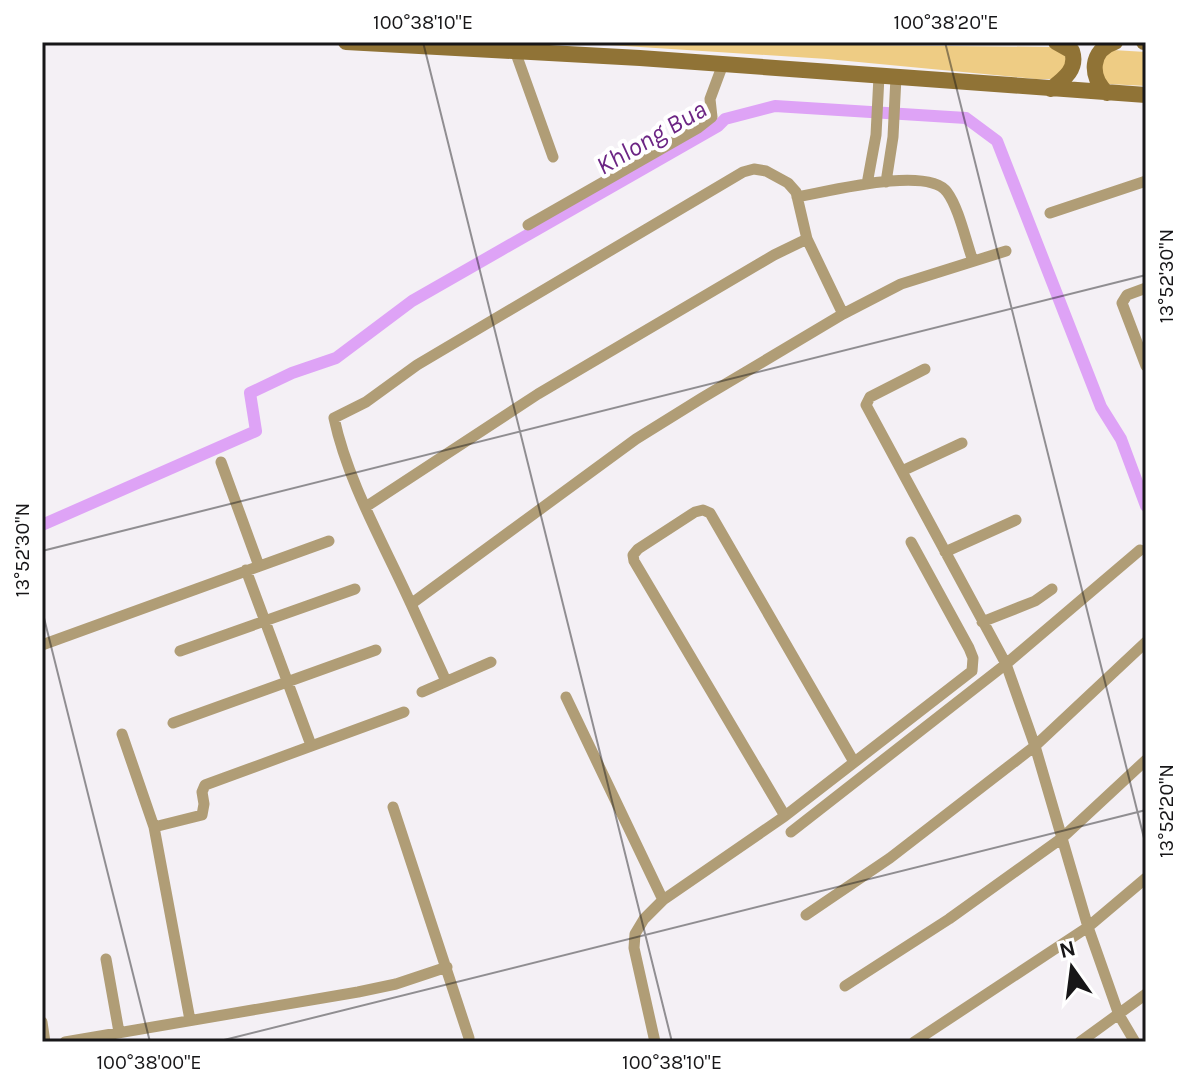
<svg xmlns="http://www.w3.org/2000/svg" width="1188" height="1084" font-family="Karla,sans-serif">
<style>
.green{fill:#eecc84}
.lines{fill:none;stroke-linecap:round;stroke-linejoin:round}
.canal{stroke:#dea3f6;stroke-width:12}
.minor{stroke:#b09d76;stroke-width:11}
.secondary{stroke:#907336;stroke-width:16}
.ticks{fill:none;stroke:#171618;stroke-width:2;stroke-opacity:0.45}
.labels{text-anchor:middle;stroke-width:8;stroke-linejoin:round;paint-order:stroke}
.water-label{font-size:26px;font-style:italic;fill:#6c2584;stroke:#fff}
.neatline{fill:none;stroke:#171618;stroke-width:3}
.ticks-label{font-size:20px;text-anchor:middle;fill:#171618}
</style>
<rect width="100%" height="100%" fill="#f4f0f5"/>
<path class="green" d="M563,42L1053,47L1063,53L1067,59V65L1053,79H1036L827,59Z
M1113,50L1146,52V86L1108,84L1101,79L1100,60Z"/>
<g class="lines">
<path class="canal" d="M42,525L256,431L250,393L292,373L336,358L412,301L718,126L725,119L775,106L966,118L997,141L1101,407L1121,439L1146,506"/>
<path class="minor" d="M515,51L553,157
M886,182L893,137L896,77
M867,184L876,135L879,76
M797,197C826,192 928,165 947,192C959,208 966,242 973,261
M1050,213L1146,181
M528,225L698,128L712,117L710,99L723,64
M1146,288L1127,295L1122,303L1146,366
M843,314L807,239L796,192L788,183L766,171L754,169L743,172L417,365L366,402L334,418C348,483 384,544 411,604L636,439L702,398L843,314L901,284L1006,251
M925,369L870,397L866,405L1006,664L1035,746L1088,927L1119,1015L1135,1042
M221,462L259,566
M902,471L962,443
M367,506L538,394L774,255L807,239
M945,552L1016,520
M246,570L311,745
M411,604L446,681
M982,622L1035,601L1052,589
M42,645L329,541
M180,651L355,589
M422,692L491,662
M566,697L663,900
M173,723L376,650
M122,734L154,827L190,1020
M393,807L469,1038
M785,816L634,561L633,555L638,549L695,512L703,510L710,513L854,762
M154,827L202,815L204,804L202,792L205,785L404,712
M791,832L1006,664L1140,550
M806,915L890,858L1035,746L1146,642
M106,959L119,1032
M845,986L949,919L1062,838L1146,760
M42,1022L45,1042
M65,1042L358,992L396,984L447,967
M655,1042L634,948L635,934L644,919L663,900L785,816L972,671L973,658L969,648L911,542
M914,1042L1088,927L1146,878
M1080,1042L1146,994"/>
<path class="secondary" d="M346,42L640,58L1146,95
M1144,42H1146
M1051,89C1064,79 1078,69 1072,51L1056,42
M1107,93C1089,77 1090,50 1115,42"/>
</g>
<path class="ticks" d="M423,42L672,1042M945,42L1146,846M42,551L1146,275M42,610L150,1042M216,1042L1146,810"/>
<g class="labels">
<g class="water-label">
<text transform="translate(651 137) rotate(-30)" y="9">Khlong Bua</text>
</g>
</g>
<rect width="1188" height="1084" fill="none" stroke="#ffffff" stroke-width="88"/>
<g transform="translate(1072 968) rotate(346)" stroke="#ffffff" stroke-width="6" paint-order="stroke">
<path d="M0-6L14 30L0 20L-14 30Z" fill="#171618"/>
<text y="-12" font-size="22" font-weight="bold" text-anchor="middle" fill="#171618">N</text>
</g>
<rect x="44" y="44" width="1100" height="996" class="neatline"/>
<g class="ticks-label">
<text x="423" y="29">100°38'10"E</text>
<text x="946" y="29">100°38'20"E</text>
<text transform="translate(1166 276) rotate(-90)" y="7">13°52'30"N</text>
<text transform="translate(22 550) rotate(-90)" y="7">13°52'30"N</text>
<text transform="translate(1166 811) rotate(-90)" y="7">13°52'20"N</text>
<text x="149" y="1069">100°38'00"E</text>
<text x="672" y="1069">100°38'10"E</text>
</g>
</svg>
